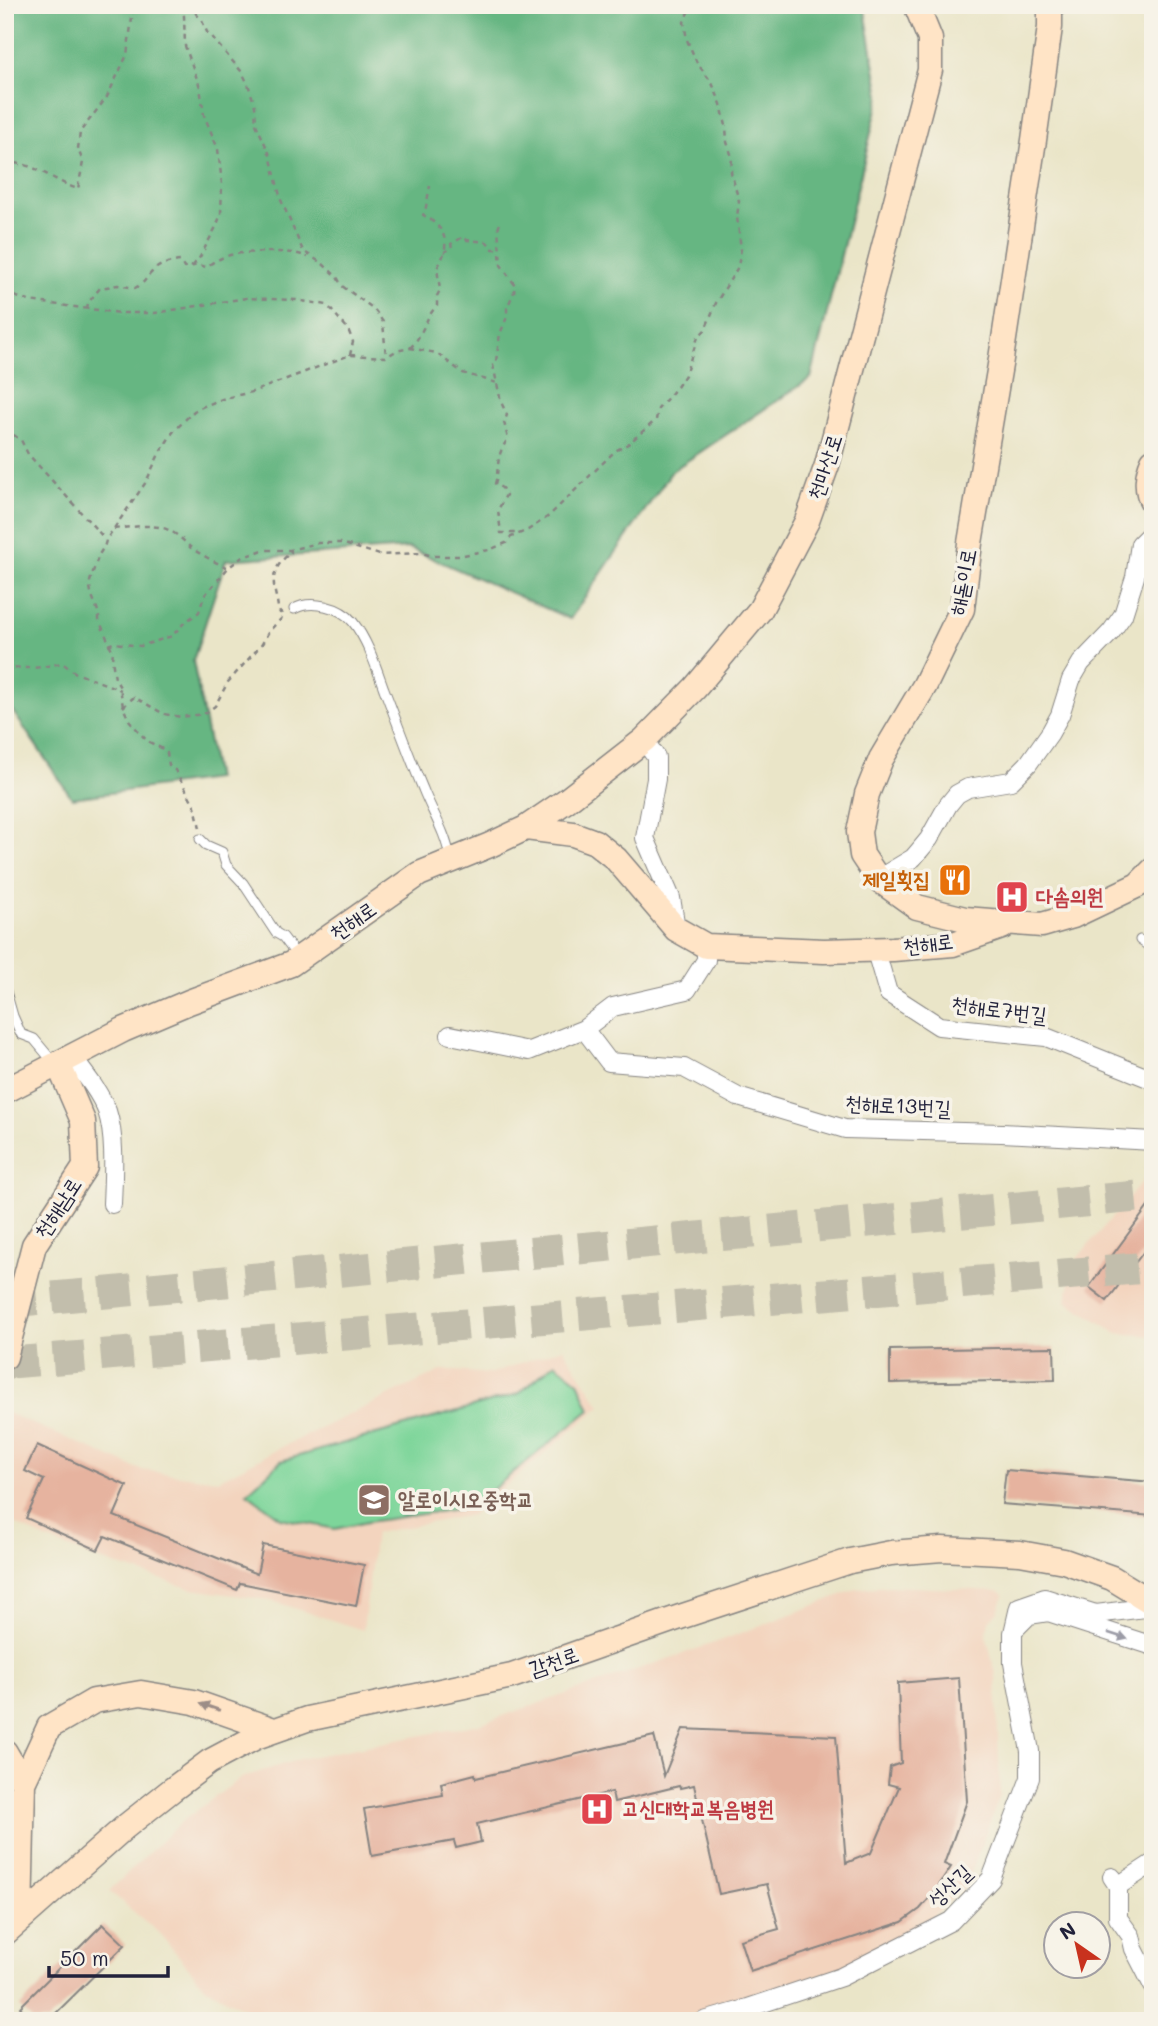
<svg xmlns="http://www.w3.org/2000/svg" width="1158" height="2026" font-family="Mali,'Poor Story',sans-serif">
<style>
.built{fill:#f3d4be}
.green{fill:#7dd59a;stroke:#507c6a;stroke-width:2}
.forest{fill:#66b682;stroke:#446c5e;stroke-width:2}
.building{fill:#e6b39f}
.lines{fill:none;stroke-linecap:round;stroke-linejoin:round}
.highway-tunnel{stroke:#c2beac;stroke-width:32;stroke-dasharray:32 16;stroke-linecap:butt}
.lane-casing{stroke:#868482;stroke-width:11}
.street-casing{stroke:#868482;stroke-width:20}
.secondary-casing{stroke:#868482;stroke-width:27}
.path{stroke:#868482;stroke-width:2.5;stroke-dasharray:5 5;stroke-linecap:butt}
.lane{stroke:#fff;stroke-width:9}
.street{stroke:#fff;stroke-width:18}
.secondary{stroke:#ffe4c6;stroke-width:24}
.oneway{fill:#9c9ca7}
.oneway2{fill:#9c8d87}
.labels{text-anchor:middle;stroke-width:7;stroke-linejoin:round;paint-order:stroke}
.street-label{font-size:21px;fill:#22223b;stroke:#f7f3e8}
.food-label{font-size:21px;font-weight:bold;fill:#c56008;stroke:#f7f3e8;text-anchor:end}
.health-label{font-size:21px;font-weight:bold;fill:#be3a42;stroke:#f7f3e8;text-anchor:start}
.education-label{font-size:21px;font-weight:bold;fill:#785e54;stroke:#f7f3e8;text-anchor:start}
</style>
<rect width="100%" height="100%" fill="#f7f3e8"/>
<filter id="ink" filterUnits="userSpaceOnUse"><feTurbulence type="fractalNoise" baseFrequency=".0143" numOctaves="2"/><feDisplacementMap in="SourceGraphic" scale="14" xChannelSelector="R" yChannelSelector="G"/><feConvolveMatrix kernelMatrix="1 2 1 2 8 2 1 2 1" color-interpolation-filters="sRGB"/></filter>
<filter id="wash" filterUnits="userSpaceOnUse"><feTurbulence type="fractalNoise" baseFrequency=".00686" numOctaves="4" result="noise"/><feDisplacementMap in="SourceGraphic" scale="28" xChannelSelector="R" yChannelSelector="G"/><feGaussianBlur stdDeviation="1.57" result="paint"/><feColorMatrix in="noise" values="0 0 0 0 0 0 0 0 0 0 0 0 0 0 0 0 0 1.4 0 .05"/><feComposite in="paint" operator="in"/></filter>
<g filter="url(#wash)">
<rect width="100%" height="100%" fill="#eae5c8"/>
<path class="built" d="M1153,1169V1336L1117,1333L1066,1301L1075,1261Z
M563,1348L601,1406L471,1515L375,1533L363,1630L269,1600L192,1589L97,1559L48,1540L5,1519V1412L141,1470L218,1480L288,1444L443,1370L490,1374Z
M889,1586L998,1591L1004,1595L998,1611L989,1621L986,1635L996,1674L1000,1795L966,1886L913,1934L846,1966L773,1992L666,2021H280L247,2010L206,1988L159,1933L109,1891L181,1822L241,1778L300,1759L479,1724L720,1641L857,1589Z"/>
<path class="green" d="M555,1363L578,1381L590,1410L471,1507L367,1522L335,1529L281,1518L247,1493L281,1461L518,1394Z"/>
<path class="forest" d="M5,5H864L880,96L811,378L672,471L570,619L409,548L226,560L193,661L216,779L72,798L5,700Z"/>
<g id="blocks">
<path class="building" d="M1153,1200V1239L1107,1301L1089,1287Z
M1054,1347L1055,1380L890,1383V1350Z
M37,1445L127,1486L114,1516L257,1574L263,1545L364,1565L356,1606L240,1583L237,1590L105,1536L98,1550L26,1518L44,1480L25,1471Z
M1006,1470L1153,1482V1516L1002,1504Z
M959,1678L967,1801L944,1864L951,1867L934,1893L920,1909L902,1922L750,1971L740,1940L779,1929L767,1884L719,1894L694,1785L680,1788L679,1786L614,1802L612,1792L477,1824L481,1842L456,1848L454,1841L372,1856L364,1809L443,1795L441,1783L475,1774L476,1778L654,1736L664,1776L683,1729L836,1736L846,1863L871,1853L899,1787L888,1784L890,1767L901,1763L898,1683Z
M103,1924L125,1945L48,2021H33L20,2007Z"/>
</g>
</g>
<g filter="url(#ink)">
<use href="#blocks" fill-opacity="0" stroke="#868482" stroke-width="2"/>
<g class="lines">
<path class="highway-tunnel" d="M5,1302L1153,1195
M5,1363L1153,1267"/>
<defs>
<path id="lane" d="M294,609C311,599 341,607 353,622C368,641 376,667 384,689C397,722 409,756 423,789C432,812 446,833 450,858
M200,839L206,845L222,852L226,865L243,883L276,933L283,937L298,957
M1140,940L1153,949
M5,988L13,1016L21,1034L34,1039L54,1063"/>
<path id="street" d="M644,740L656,757V779L645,838L671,898L676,928
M878,879L913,858L919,851L929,839L948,805L957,794L968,788L1011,781L1028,764L1050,733L1060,715L1071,680L1081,663L1111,632L1123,615L1135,577L1140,544L1153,531
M875,948L888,993L939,1026L1046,1037L1153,1080
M584,1029L609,1062L684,1068L738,1097L845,1129L1002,1133L1153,1141
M450,1035L529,1051L584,1029L613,1007L687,990L706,960V946
M71,1056C84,1073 99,1091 107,1111C116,1138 113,1177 112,1204
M1017,1627L1029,1615L1048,1612L1153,1646
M1112,1877L1118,1886V1918L1131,1936L1134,1949L1153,1986
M1118,1886L1153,1863
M704,2021L739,2011L841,1977L951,1921L991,1879L1030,1778V1751L1013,1663V1633L1019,1607L1045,1598L1096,1614L1153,1607"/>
<path id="secondary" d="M1050,5V27L1034,140L1001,359L970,543L962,609L925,685L881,759L867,794L859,832L862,855L878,879L917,907L965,919L1042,925L1073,916L1138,885L1153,870
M1153,461C1147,474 1145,490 1153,503
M526,828L567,800L644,740L695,688L760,610L807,521L827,465L930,70V39L916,5
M5,1091L123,1030L189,1002L291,964L419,874L490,845L526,828L573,834L595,842L616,859L676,929L706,946L824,951L893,949L953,944L1002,927
M5,1357L34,1245L85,1167L83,1121L58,1063
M5,1752L23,1783
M20,1920L23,1783L49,1727L94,1701L141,1693L194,1702L274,1730
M5,1933L125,1827L173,1789L209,1762L256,1737L307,1719L512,1676L680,1617L850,1561L891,1553L942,1549L1020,1553L1064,1561L1112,1578L1153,1603"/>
</defs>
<use href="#lane" class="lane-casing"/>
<use href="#street" class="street-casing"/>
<use href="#secondary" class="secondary-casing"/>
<path class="path" d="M182,5L184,16L185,46L200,87L204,115L218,149L222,184L221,214L216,227L200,257L192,267
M189,5L202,21L207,32L242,72L248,84L255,106L256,124L270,155L281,200L303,251L323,264L337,277L342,286L374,309L383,322L386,357
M5,163C34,161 52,181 78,189L83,162L78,149L80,132L107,97L127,55L133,11L138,5
M5,179L9,183L8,191H5
M500,224L498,228L501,265L515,285L514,292L507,308V317L500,334L496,361L493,365L501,402L507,415L504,422L508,439C495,456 500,466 495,484L502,488L506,495L498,510L501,533H516
M444,252L452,248L451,244L463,237L467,240L487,242L493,249H498
M5,293L29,301L120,313H155L246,298L296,300L327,305L348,329L353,342L350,355
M87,309L88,303L100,288L118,285L135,288C146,282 144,280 152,272C159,264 171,262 180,261L184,268L198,265L206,267C228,251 243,253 269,252C283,252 295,252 308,257
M410,348C423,336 425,317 437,306V296L440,290L437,268C452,244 446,228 423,215L425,212L430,186
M5,429L21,440L28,454L105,539
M114,529C130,527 148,524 163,528C173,530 183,540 190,547C194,551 222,566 227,567
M283,612L280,613C277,607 278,603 276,597C271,576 274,567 291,552L290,550
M108,645L113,643L141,646L172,636L184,623L199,612L204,596L228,568L241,558L263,550H290L317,543H341L380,555L422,553L433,556H459L489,550L506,543L509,538L528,530L549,516L615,451L628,444L656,420L658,409L677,387L685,375L698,337L705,330L716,303L738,267L741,249L737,217L739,201L731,172L732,157L727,142L726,126L721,104L712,83L697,63L687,40L684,22L691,5
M5,665C25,671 43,667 62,663L76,673L121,690
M123,707L134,697L164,714L181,717L204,714L215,706L228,682L262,644L269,631L284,616
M200,828L195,806L175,770L169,765L167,753L161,748L147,741L129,720L123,707L120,687L115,679L112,659L113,652L99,620C100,608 89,597 90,582C92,574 96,563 99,555C102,549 105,547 106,540L146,482L159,454L173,432L194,411L204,406L225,398L252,392L350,355L386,357L396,351L410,348L436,353L463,373L497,383"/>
<use href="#lane" class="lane"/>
<use href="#street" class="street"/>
<use href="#secondary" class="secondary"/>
</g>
<defs><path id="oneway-solid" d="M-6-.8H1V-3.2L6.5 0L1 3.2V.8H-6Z" transform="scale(1.75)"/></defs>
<use class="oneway" href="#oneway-solid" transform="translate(1118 1636) rotate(18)"/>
<use class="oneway2" href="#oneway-solid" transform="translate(210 1707) rotate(-161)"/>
</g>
<defs>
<symbol id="restaurant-square" viewBox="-11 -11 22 22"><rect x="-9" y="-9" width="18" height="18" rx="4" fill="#e8710a" stroke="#f7f3e8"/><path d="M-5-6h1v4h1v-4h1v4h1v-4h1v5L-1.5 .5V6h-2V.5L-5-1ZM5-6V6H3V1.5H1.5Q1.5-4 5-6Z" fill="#fff"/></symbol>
<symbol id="hospital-square" viewBox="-11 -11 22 22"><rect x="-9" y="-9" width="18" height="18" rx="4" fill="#e0444e" stroke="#f7f3e8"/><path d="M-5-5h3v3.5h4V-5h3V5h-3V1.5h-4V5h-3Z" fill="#fff"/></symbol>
<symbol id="school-square" viewBox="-11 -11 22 22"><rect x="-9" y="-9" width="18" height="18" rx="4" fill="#8d6e63" stroke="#f7f3e8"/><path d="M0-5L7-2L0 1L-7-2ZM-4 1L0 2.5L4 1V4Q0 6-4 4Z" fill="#fff"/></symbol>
</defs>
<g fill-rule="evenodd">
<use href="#restaurant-square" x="936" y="861" width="38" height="38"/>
<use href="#hospital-square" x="993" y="878" width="38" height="38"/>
<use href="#school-square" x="355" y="1481" width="38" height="38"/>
<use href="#hospital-square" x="578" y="1790" width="38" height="38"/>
</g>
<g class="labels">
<g class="street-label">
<text transform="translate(825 467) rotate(-72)" y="7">천마산로</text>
<text transform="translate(963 582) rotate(-79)" y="7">해돋이로</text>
<text transform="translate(353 921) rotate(-35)" y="7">천해로</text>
<text transform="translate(928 944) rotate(-7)" y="7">천해로</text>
<text transform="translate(999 1010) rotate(7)" y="7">천해로7번길</text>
<text transform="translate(898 1106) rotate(3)" y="7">천해로13번길</text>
<text transform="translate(58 1208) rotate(-57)" y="7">천해남로</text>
<text transform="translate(554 1662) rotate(-19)" y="7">감천로</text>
<text transform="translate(950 1886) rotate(-43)" y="7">성산길</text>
</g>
<g class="food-label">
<text x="930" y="887">제일횟집</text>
</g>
<g class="health-label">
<text x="1036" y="904">다솜의원</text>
<text x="622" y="1816">고신대학교복음병원</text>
</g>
<g class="education-label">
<text x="398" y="1507">알로이시오중학교</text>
</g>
</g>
<rect width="1158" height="2026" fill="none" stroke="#f7f3e8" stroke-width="28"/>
<g transform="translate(1077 1945) rotate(326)"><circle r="33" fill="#f7f3e8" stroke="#a29fa3" stroke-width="2"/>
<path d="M0-5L12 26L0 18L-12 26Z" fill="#c8321e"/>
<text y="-10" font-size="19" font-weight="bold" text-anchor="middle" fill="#22223b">N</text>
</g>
<path d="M49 1966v10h119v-10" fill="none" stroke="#22223b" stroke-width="3.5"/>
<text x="60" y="1966" font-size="21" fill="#22223b" stroke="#f7f3e8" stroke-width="5" paint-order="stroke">50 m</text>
</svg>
